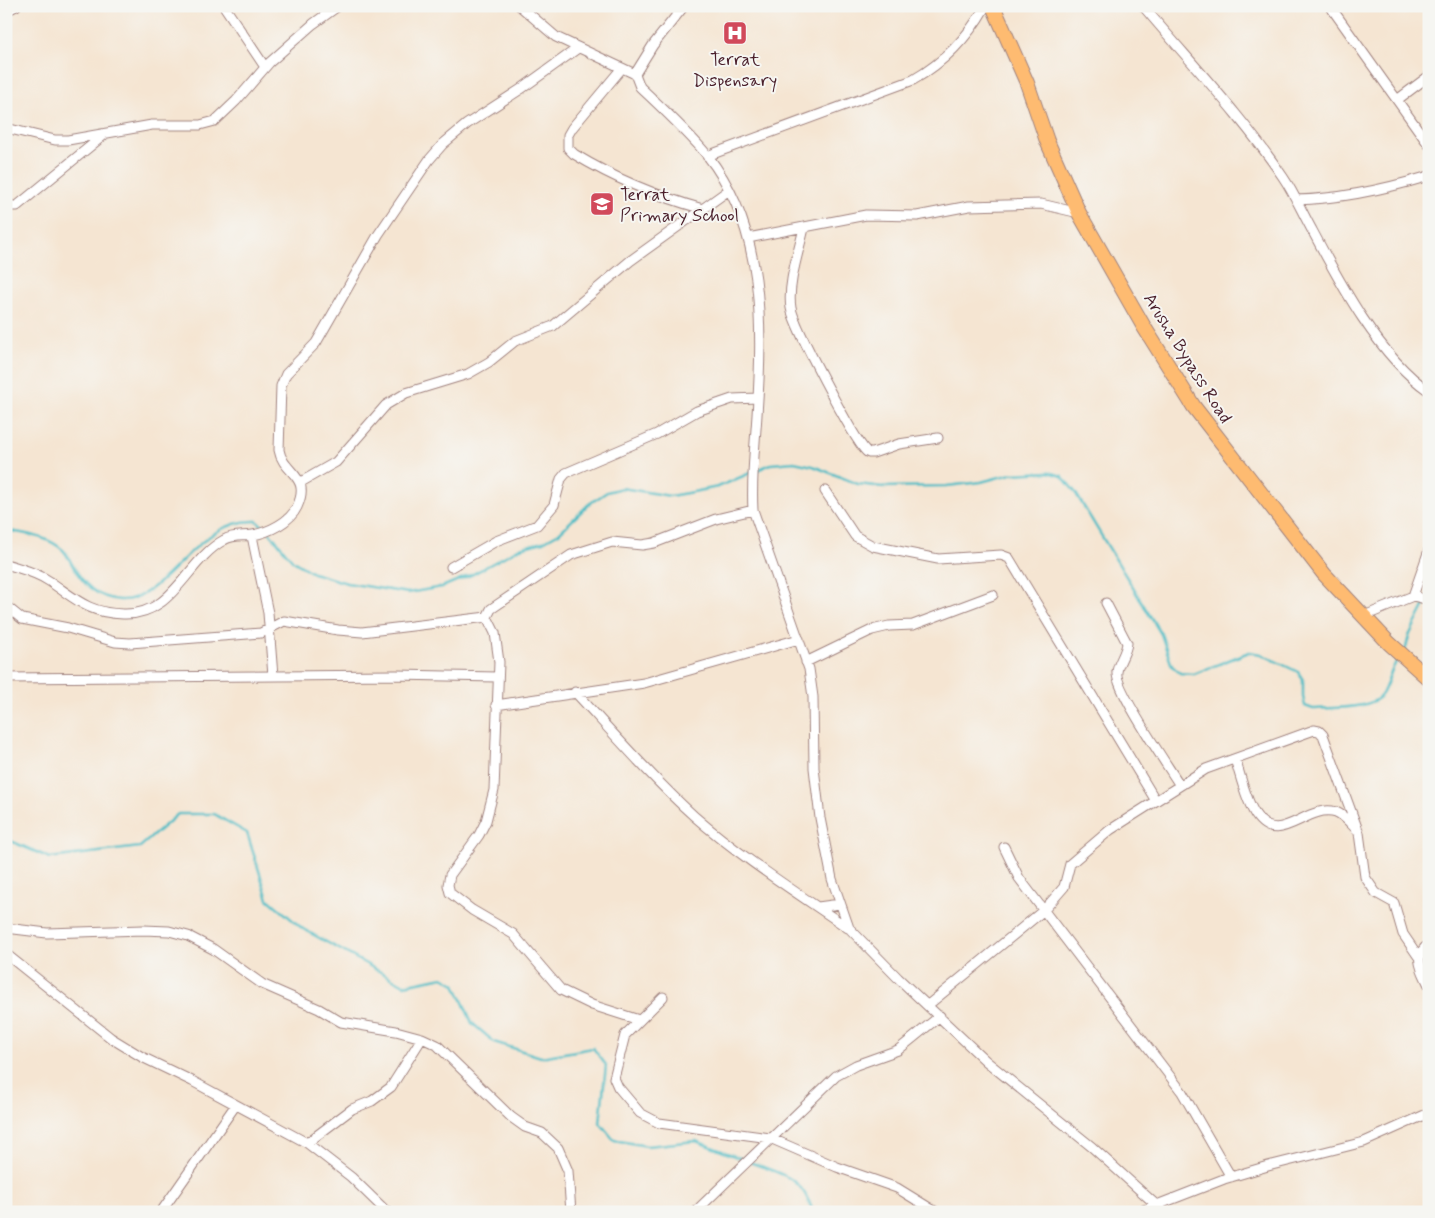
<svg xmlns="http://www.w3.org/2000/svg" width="1435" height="1218" font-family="Mynerve,sans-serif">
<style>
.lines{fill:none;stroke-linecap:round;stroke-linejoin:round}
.stream{stroke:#4fbdc6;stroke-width:2.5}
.street-casing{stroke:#a0827e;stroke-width:11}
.primary-casing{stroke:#a0827e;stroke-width:16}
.street{stroke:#fff;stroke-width:9}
.primary{stroke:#febb71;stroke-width:14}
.labels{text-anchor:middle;stroke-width:4;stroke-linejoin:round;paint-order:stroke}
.poi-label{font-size:18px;fill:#4a1f2b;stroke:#f6f6f2}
.street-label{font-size:18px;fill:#4a1f2b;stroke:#f6f6f2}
</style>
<rect width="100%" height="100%" fill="#f6f6f2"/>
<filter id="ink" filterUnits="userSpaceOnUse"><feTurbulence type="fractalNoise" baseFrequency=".02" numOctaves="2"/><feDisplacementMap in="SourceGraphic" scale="10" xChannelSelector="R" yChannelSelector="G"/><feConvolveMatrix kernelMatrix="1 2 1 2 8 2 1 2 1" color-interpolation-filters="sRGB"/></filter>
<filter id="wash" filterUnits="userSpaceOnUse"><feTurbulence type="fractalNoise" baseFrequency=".0096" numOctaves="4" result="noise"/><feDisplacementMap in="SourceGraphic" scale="20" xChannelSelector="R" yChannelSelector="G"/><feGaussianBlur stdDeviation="1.12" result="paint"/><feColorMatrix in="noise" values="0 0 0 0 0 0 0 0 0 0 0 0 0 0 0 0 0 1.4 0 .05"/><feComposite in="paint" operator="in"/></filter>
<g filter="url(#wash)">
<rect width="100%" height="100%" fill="#f5e5d2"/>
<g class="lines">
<path class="stream" d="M6,530C26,534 47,536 63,550C67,554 70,561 73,566C84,585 97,598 120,600C167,602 194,518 257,521L266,529
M270,533L293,561L313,573L347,583L408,593L442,587L473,574L520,548L543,542L559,533L589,504L607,492L622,488L670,496L693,492L718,487L771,464L794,462L813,466L858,484L882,487L947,486L981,482L1011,474L1049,472L1062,476L1075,492L1161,634L1172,666L1180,673L1194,674L1249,652L1261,654L1298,672L1303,680V697L1305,706L1313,709C1331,707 1373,710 1382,694C1389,682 1390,669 1399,658
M1405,651L1409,636L1427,601
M6,839L50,858L140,847L178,814H214L247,833L268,899L303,929L404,985L443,977L455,984L472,1023L494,1042L541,1057L593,1048L606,1065L600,1123L614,1140L647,1146L696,1141L745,1160
M750,1162C783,1175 801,1175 813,1212"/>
</g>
</g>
<g filter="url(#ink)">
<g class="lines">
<defs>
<path id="street" d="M224,6L265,67
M520,6L556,37L635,74
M684,6L653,45L635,74L640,87C663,109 687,131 707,155C765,228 763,327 757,415C755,447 751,477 753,510L809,669L813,697L814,768L820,818L832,879L849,928L898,978L986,1061L1092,1147L1164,1212
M1143,6C1190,62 1242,116 1283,177C1294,193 1302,212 1312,230C1340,283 1379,357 1429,391
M1330,6L1429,145
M6,11L16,6
M622,68L572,128L568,135V148L574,154C615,179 656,196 703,209
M1397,100L1429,76
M6,128L55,140H68L152,125H200L215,121L236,101L269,63L313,24L338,6
M707,156L913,80C943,63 968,37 985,7
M1296,200C1341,199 1386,189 1429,176
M6,202L12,206H17L104,135
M804,228C799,251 787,285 791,308C794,326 853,438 866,451C869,454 869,453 873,453L899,444L938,438
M748,238L866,215L917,216L969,206L1041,204L1079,213
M301,482L336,462L386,405L406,393L468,374L489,362L515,341L553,326L630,261L729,190
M825,491L855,536L873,546L938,559L1001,555L1009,558L1156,801
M252,536L268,613L273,676
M6,564C21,569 36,572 49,581C76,599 88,613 123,614C174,616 186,561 224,540C234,534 243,537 253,535C269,532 290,522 297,507C312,475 283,474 279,450L281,386L286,374L316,343L378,235L429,160L443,144L467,124L521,89L578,48
M451,567L496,541L537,525L554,505L561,479L566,473L657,434L697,411L732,399L758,398
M1413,596L1429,600
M1106,603L1127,643C1126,654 1118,662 1117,672C1114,688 1168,766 1179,784
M6,606L22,619L68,628L115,642L130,643L261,633L284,621L338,630L362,632L487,617
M1364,616L1413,596L1429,550
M806,662L872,630L889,626L913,625L993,595
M6,678L396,675L497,677
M575,692C614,734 652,778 694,816C742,858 796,892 848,928
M496,705L644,683L799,639
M1235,759C1241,777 1245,798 1255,814C1278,850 1306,803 1336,812C1344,815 1350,823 1356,829
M1004,847L1019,878L1182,1092L1231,1177
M818,907L840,904
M6,928L47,933L143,930L169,931L188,936L213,949L262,984L319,1009L341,1022L396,1031L422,1038L437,1045L511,1117L525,1127L542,1133L558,1148L568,1171L571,1212
M1429,944C1412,956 1422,970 1429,985
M6,954L111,1038L142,1057L192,1081L307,1143L351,1177L387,1212
M663,997L625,1035L614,1078L618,1087L640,1113L659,1123L770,1138L837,1167L897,1188L936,1212
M928,1005L1044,910L1064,887L1070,864L1110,830L1206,769L1314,730L1319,731L1323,735L1359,833L1365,877L1376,893L1394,903L1403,934L1418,956
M639,1020L592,1005L561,990L513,934L472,910L450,893L448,885L450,875L479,835L486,821L494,790L499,662L495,633L487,617L491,609L571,555L612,542L642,545L654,543L716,519L753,510
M307,1143L352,1109L372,1101L391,1087L422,1038
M161,1212L235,1106
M695,1212L836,1076L856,1065L898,1050L940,1016
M1139,1212L1224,1179L1268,1166L1364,1142L1429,1113"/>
<path id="primary" d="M993,6L1027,83L1047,141L1079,213L1144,327L1194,407L1324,574L1389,643L1429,679"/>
</defs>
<use href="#street" class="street-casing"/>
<use href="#primary" class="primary-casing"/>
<use href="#street" class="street"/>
<use href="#primary" class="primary"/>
</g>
</g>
<defs>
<symbol id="hospital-square" viewBox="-11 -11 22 22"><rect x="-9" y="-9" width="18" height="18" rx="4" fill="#d1495b" stroke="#f6f6f2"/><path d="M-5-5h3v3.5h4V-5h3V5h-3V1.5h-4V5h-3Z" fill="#fff"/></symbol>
<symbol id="school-square" viewBox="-11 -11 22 22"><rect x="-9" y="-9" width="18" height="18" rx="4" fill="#d1495b" stroke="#f6f6f2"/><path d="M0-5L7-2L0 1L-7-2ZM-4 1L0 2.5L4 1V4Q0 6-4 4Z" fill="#fff"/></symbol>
</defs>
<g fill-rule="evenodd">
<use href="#hospital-square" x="721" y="19" width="28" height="28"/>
<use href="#school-square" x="588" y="190" width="28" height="28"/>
</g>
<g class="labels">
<g class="poi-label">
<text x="735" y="65">Terrat<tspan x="735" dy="21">Dispensary</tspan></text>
<text x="620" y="200" text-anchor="start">Terrat<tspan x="620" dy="21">Primary School</tspan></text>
</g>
<g class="street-label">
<text transform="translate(1188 358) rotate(58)" y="6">Arusha Bypass Road</text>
</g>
</g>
<rect width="1435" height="1218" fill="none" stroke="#f6f6f2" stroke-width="25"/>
</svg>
